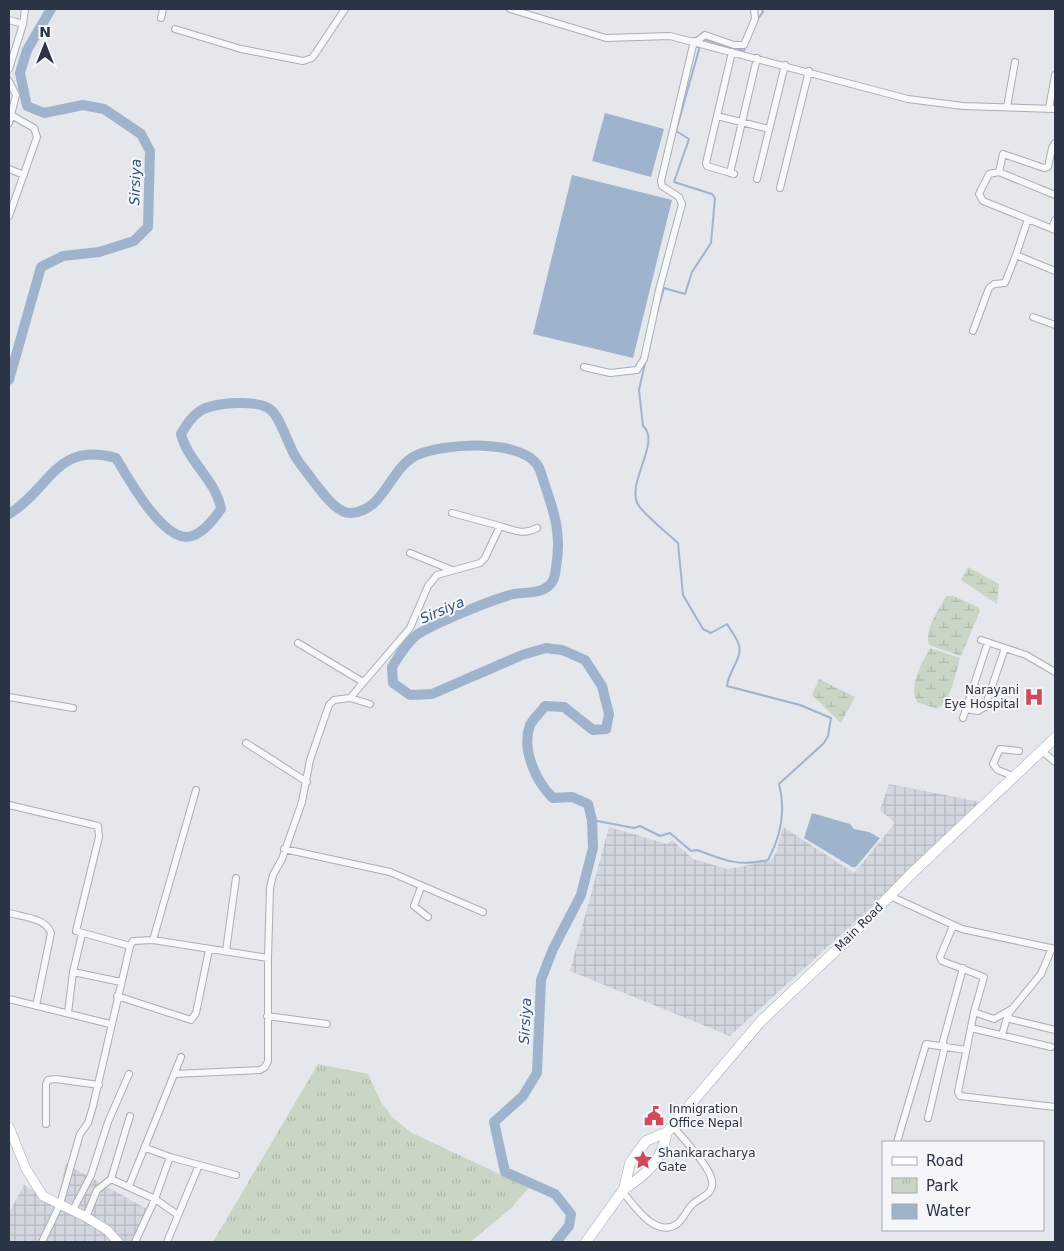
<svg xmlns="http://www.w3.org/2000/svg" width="1064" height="1251" font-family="'DejaVu Sans',sans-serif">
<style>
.industrial{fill:url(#industrial-grid)}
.wetland{fill:url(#wetland-marsh)}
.park{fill:url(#park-tufts)}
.water{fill:#9fb4cc}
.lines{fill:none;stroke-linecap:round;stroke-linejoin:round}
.stream{stroke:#9fb4cc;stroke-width:2}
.river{stroke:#9fb4cc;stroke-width:10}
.street-casing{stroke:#a9aeb7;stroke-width:8}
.secondary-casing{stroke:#a9aeb7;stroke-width:10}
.primary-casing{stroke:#a3abb8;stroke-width:11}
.street{stroke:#f7f8fa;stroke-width:6}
.secondary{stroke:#fff;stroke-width:9}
.primary{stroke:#fff;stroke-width:10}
.labels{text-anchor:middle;stroke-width:4;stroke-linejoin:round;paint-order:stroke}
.poi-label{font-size:12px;fill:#2b3445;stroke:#f4f6f9;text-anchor:start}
.street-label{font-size:12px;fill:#2b3445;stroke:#f4f6f9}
.water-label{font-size:14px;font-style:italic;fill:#34527a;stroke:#f4f6f9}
</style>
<defs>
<pattern id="industrial-grid" width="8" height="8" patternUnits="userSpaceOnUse" patternTransform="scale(1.25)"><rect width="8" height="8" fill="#d2d6de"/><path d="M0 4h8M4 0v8" fill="none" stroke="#b4b8c0"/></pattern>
<pattern id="wetland-marsh" width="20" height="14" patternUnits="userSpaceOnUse" patternTransform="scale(1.25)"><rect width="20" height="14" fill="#c9d6c5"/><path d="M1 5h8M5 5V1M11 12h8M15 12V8" fill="none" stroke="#adb8ab"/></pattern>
<pattern id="park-tufts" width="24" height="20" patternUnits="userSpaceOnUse" patternTransform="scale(1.25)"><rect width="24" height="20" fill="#c9d6c5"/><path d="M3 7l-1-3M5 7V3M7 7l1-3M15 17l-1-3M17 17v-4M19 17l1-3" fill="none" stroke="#adb8ab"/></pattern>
</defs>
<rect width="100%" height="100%" fill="#e4e7ec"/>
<path class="industrial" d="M889,784L981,802L856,921L730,1036L570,971L609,827L667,844L672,840L693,859L728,869L770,861L776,853L783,827L854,873L895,823L880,810Z
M66,1164L147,1209L132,1242H9V1213L24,1185L57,1204Z"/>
<path class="wetland" d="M968,567L999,584L997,604L961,580Z
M946,596H953L978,607L980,611L961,656L929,645C924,629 939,610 946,596Z
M930,648L960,658C955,674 952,700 937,709L917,702C908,684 922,664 930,648Z
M819,679L855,697L841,723L812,695Z"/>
<path class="park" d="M318,1064L368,1074L381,1102L393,1118L412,1133L529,1188L509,1210L470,1242H213Z"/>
<path class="water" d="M605,113L664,129L651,177L592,161Z
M572,175L672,200L633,358L533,334Z
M812,813L850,824L854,829L869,832L880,838L856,867H852L804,838Z"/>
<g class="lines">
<path class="stream" d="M757,20L763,12L762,9
M702,39L744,51L745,47
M657,312L664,288L685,294L692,272L711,243L715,198L712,194L674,182L689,139L676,131L700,46
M649,349L652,336
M592,820L634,828L640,826L660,836L670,833L691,851L697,850C724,860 738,867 768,860C781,836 786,810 779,784L824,743L828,736L831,718L800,705L727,686C728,672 743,657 739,645C737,638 731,631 727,624L711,633L703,629L683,595L678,543C667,533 647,517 639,506C624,485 662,442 643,426L639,390L645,363"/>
<path class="river" d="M9,380L41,267L63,256L99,252L134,241L148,227L150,151L141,134L104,109L83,105L44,113L27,106L20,73L27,50L51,9
M9,514C51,488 56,441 116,458C128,478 160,536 186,537C201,537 214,519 221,509C216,480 188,462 181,434C186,425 191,417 200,411C213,402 259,399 271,410C279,416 288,443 294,454C299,464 308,473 314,482C322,492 337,514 351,513C384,511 389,470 415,456C441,443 528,437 540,470C551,505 563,529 556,567C555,576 554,584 544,589C534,594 524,592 514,594C493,599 436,623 418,634C407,642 399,656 392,667L393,683L410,695L432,694L522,655L546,648L562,650L585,660L602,686L609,714L606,729L593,730L564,707L545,706C541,712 533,719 530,725C521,749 536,782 553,798L572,797L588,804L592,820L593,848L581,895L553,949L541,980L537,1073L523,1096L494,1122L505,1172L555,1194L571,1214L569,1226L556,1242"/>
<defs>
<path id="street" d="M510,9L606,38L670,36L908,99L963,106L1055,109
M161,18L163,9
M9,20L23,24
M175,29L241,49L303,61L312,58L317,51L345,9
M696,42L705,35L734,45H744L755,19L754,9
M732,52L706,163L707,166L734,174
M9,69L23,24L25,9
M9,81L16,95L9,123
M1007,107L1015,62
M1049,108L1055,75
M717,116L769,129
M1055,143L1052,148L1048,167L1044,168L1003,154L999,172L989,174L979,194L983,201L1055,230
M9,169L24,175
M999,172L1055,195
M730,173L757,58
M757,179L785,65
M780,188L809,71
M9,216L37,137L34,128L11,115
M1052,229L1055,220
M1016,255L1028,219
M1033,317L1055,325
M973,331L989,288L994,284L1005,283L1016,255L1055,271
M584,367L610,373L637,370L644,359L659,290L682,204L679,197L662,186L661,181L694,41
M452,513L500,526
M410,553L452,570
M981,640L1026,655L1055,672
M298,643L363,682
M9,697L73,708
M350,698L410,628L428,586L437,575L480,563L485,558L500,526C515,531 524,535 537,528
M966,709L978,711L985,707L1005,648
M963,718L988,642
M246,743L307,782
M1042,751L1055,762
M1015,777L998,770L993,764L1000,749L1019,751
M9,805L98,826L99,837L76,931L130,946
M284,849L390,872L483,912
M421,887L414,906L428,917
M890,896L962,929L1055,949
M9,913C23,917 46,918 51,933L36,1006
M953,926L940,957L942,961L984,977L974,1012L958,1092L960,1096L1055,1107
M153,940L196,790
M1052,948L1041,974L1008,1014L1010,1019L1055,1030
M226,951L236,878
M73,972L121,982
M117,996L191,1020L196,1013L209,950
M9,999L110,1024
M974,1012L994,1019L1010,1010
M68,1013L73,972L82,934
M267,1016L327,1024
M971,1028L1051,1047
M1002,1035L1008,1014
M942,1045L963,968
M174,1074L260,1070L265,1067L268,1061V958
M130,1116L111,1179L155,1199L178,1215
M928,1118L945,1046
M46,1124V1084L48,1080L56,1079L99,1085
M897,1142L926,1044L966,1050
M146,1148L170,1157
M129,1186L181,1057
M622,1191C633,1204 655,1239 677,1224C684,1219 687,1208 694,1203C701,1197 714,1194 712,1181C710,1166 682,1138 672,1125
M73,1210L91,1175L108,1122L129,1074
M86,1217L97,1190L111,1179
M42,1242L60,1204L80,1134L88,1123L93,1106L130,946L133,941L153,940L268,958L270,888L273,875L282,859L302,802L310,760L329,705L334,700L350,698L370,704
M135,1242L155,1199L170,1157L236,1175
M167,1242L199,1165"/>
<path id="secondary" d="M9,1127L26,1169L43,1196L86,1217L107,1230L118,1242"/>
<path id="primary" d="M624,1189C648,1173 662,1161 667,1132
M586,1242L624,1189L630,1163L646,1141L667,1132L762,1020L846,941L910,875L1055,738"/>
</defs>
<use href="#street" class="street-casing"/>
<use href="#secondary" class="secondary-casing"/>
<use href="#primary" class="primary-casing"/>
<use href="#street" class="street"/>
<use href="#secondary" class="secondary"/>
<use href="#primary" class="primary"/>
</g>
<defs>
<symbol id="hospital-bare" viewBox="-9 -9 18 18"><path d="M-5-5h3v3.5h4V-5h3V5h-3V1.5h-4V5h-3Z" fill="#d1495b" stroke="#f4f6f9" stroke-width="2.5" paint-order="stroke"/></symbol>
<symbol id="civic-bare" viewBox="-9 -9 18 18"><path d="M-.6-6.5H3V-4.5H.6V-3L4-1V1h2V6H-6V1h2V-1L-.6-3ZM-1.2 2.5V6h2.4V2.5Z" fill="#d1495b" stroke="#f4f6f9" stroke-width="2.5" paint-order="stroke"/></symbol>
<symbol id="sight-bare" viewBox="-9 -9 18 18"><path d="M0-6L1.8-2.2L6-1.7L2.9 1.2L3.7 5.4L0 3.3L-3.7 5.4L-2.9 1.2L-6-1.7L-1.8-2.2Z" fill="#d1495b" stroke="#f4f6f9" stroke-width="2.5" paint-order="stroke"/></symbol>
</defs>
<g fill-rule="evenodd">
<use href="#hospital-bare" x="1020" y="683" width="28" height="28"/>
<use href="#civic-bare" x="640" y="1102" width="28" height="28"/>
<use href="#sight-bare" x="629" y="1146" width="28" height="28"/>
</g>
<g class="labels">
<g class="poi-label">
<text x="1019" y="694" text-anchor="end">Narayani<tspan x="1019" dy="14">Eye Hospital</tspan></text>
<text x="669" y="1113">Inmigration<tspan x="669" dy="14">Office Nepal</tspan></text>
<text x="658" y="1157">Shankaracharya<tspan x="658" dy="14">Gate</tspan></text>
</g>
<g class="street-label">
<text transform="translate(859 927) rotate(-45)" y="4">Main Road</text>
</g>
<g class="water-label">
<text transform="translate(135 182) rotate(-88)" y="5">Sirsiya</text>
<text transform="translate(442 610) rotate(-23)" y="5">Sirsiya</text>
<text transform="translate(525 1021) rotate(-87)" y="5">Sirsiya</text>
</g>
</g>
<rect width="1064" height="1251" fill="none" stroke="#2b3445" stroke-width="20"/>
<rect x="882" y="1141" width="162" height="90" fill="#f4f6f9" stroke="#a4a8b1"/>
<rect x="892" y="1157" width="25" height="8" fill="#ffffff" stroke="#a4a8b1"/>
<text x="926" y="1166" font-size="15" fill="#2b3445">Road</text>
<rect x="892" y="1178" width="25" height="15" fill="url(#park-tufts)" stroke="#a4a8b1"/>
<text x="926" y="1191" font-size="15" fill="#2b3445">Park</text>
<rect x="892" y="1204" width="25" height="15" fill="#9fb4cc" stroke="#a4a8b1"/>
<text x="926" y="1216" font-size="15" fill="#2b3445">Water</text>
<g transform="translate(45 45)" stroke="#f4f6f9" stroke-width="4" paint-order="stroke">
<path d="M0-4L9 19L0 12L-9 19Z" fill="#2b3445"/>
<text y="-8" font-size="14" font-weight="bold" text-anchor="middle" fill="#2b3445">N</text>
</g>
</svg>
